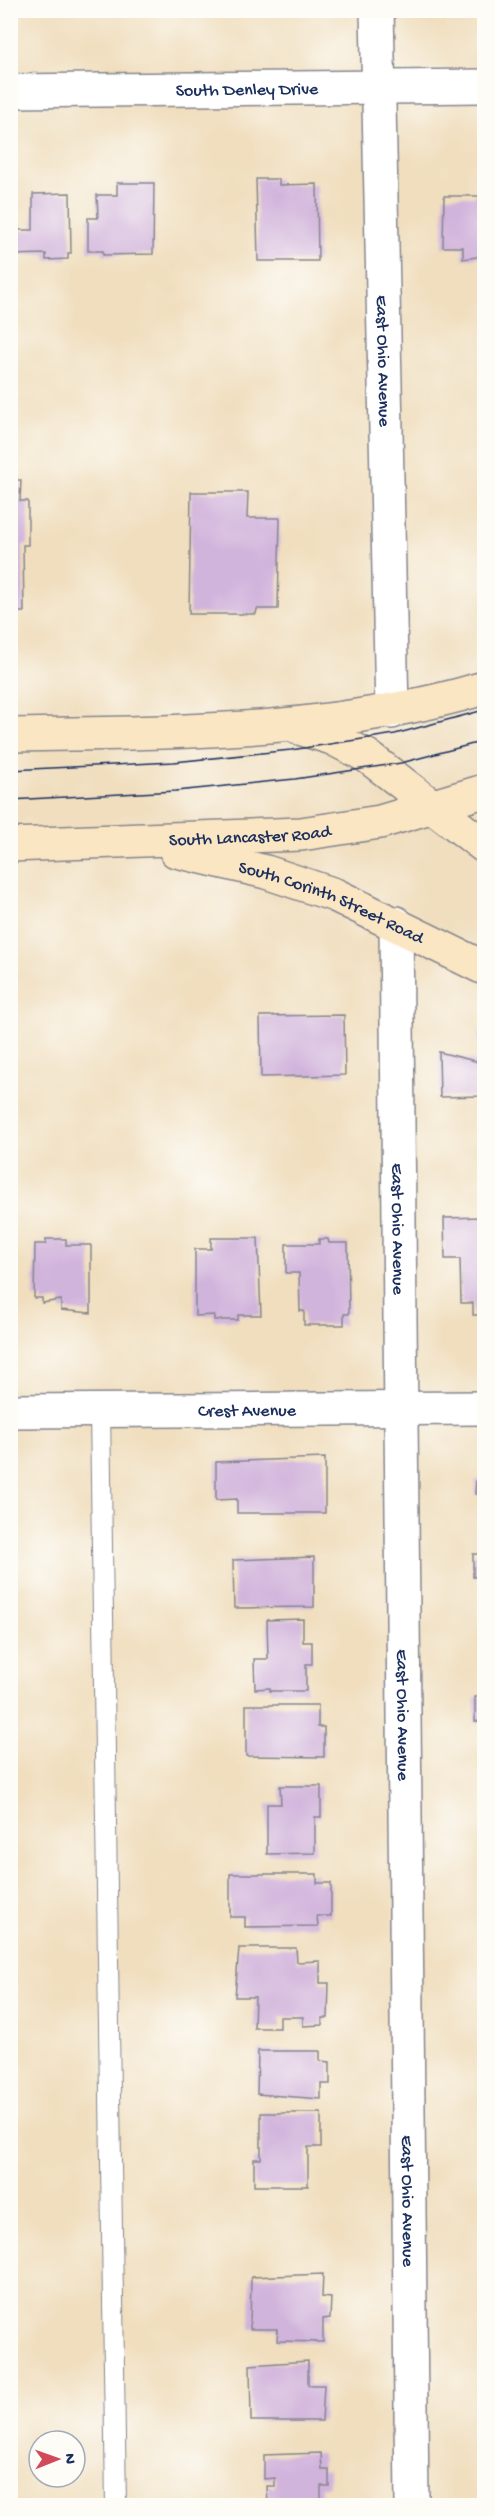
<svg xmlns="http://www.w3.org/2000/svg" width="495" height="2516" font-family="'Gochi Hand',sans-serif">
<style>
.building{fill:#d1b4dc}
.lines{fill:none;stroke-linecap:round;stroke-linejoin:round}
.service-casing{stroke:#86868e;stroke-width:22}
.minor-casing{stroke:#86868e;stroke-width:36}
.secondary-casing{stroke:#86868e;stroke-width:36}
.service{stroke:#fff;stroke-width:20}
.minor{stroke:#fff;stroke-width:33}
.secondary{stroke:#fbe6c3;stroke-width:33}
.tram{stroke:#1b2f5e;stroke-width:1.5}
.labels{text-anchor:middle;stroke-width:4.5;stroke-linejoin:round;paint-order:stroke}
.street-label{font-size:18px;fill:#1b2f5e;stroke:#fdfcf7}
</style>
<rect width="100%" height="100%" fill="#fdfcf7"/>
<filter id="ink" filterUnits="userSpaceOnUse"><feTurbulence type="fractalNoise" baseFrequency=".0167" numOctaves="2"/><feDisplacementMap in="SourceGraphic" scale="12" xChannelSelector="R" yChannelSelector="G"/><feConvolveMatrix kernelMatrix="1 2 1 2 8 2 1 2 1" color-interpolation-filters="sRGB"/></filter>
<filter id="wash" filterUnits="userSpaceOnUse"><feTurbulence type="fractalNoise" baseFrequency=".008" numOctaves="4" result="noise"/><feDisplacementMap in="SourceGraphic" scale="24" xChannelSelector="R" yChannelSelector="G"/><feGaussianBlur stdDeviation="1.35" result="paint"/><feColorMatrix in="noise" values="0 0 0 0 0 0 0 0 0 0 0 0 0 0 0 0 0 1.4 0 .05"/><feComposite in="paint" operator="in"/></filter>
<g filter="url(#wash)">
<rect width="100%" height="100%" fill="#f0debe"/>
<g id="blocks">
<path class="building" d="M256,179H279V185L317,184L318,261H258Z
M117,183H154L153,254L103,255V251H88V218H98L97,195H117Z
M70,193L71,253H68V259L46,260V254L10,255V230H33V194Z
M444,196H479V202L484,203V256L463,259V247H443Z
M10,480H21L20,501H28V545H23L24,612H10Z
M191,492H248L247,518H280L278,609H257L256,614H189Z
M344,1015L345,1075L261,1077L260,1016Z
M479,1032L484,1034V1096L440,1097L439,1052L479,1062Z
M484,1217V1315H473V1303H461L460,1259H445L444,1218Z
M211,1238H258L261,1315H238V1320H214V1315L195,1316V1249H211Z
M46,1239H66V1245H91V1313L61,1310V1300L42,1303V1298H34L35,1244H46Z
M319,1239H328L329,1243H348L349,1314H344V1325H304V1311H300L299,1273H286V1244H319Z
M325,1458V1513H237V1499L216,1500V1462Z
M476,1480L484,1481V1494H475Z
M473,1554H484V1577H473Z
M314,1557V1607L234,1608L233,1560Z
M303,1619V1642H312V1664H306V1691H270V1688L255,1689L254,1659H268L267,1620Z
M475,1697H484V1722L475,1721Z
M246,1705H318V1727H324V1757L246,1756Z
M280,1786H321V1817H315V1853L267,1854V1804H281Z
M230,1874H317V1883H331V1916H317L318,1926L245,1927V1917H230Z
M239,1948H296L297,1962L320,1961V1983H329L328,2018H322V2025L303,2026V2017H280V2028H254L255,1997H235Z
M258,2051H320V2061L330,2062V2084H321V2099L257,2094Z
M261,2113H321V2147H308V2186H254V2159H261Z
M323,2274L322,2297L331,2298L330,2318L323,2319V2342L277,2341L278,2329H250L251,2277Z
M308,2361V2385H324L322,2421H251L250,2365Z
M321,2453L322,2470H329V2486H321V2506H268L267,2486H275V2478L264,2479V2455Z"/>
</g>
</g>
<g filter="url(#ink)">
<use href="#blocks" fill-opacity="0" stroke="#86868e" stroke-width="1.5"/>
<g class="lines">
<defs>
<path id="service" d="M100,1410L116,2506"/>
<g id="minor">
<path id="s1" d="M377,10L392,712"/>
<path id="s2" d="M10,91L484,86"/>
<path id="s3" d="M396,923L412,2506"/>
<path id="s4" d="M10,1411L484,1408"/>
</g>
<g id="secondary">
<path d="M299,728L332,738L367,756L484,846"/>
<path d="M10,735C169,732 331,734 484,688"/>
<path id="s5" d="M10,845L301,834L380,822L484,791"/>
<path id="s6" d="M176,851L266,872L335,895L484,968"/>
</g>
</defs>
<use href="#service" class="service-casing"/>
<use href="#minor" class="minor-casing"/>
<use href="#secondary" class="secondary-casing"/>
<use href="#service" class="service"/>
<use href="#minor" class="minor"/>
<use href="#secondary" class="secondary"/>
<path class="tram" d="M10,770L174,762L291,750L395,734L484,710
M10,800L176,791L295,779L401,763L484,741"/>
</g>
</g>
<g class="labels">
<g class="street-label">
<text dy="6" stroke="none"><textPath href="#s2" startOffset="237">South Denley Drive</textPath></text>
<text dy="6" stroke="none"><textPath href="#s1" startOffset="351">East Ohio Avenue</textPath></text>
<text dy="6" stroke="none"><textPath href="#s5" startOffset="240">South Lancaster Road</textPath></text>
<text dy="6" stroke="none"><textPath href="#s6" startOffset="164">South Corinth Street Road</textPath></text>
<text dy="6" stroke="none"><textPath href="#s3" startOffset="306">East Ohio Avenue</textPath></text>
<text dy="6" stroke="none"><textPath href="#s4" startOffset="237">Crest Avenue</textPath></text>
<text dy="6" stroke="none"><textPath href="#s3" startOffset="792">East Ohio Avenue</textPath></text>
<text dy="6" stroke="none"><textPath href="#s3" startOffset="1278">East Ohio Avenue</textPath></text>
</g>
</g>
<rect width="495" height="2516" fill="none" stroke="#fdfcf7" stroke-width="36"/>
<g transform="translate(57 2459) rotate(89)"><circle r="28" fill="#fdfcf7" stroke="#a3aaba" stroke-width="1.5"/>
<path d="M0-4.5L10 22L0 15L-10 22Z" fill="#d1495b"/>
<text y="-9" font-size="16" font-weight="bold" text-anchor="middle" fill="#1b2f5e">N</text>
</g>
</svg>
